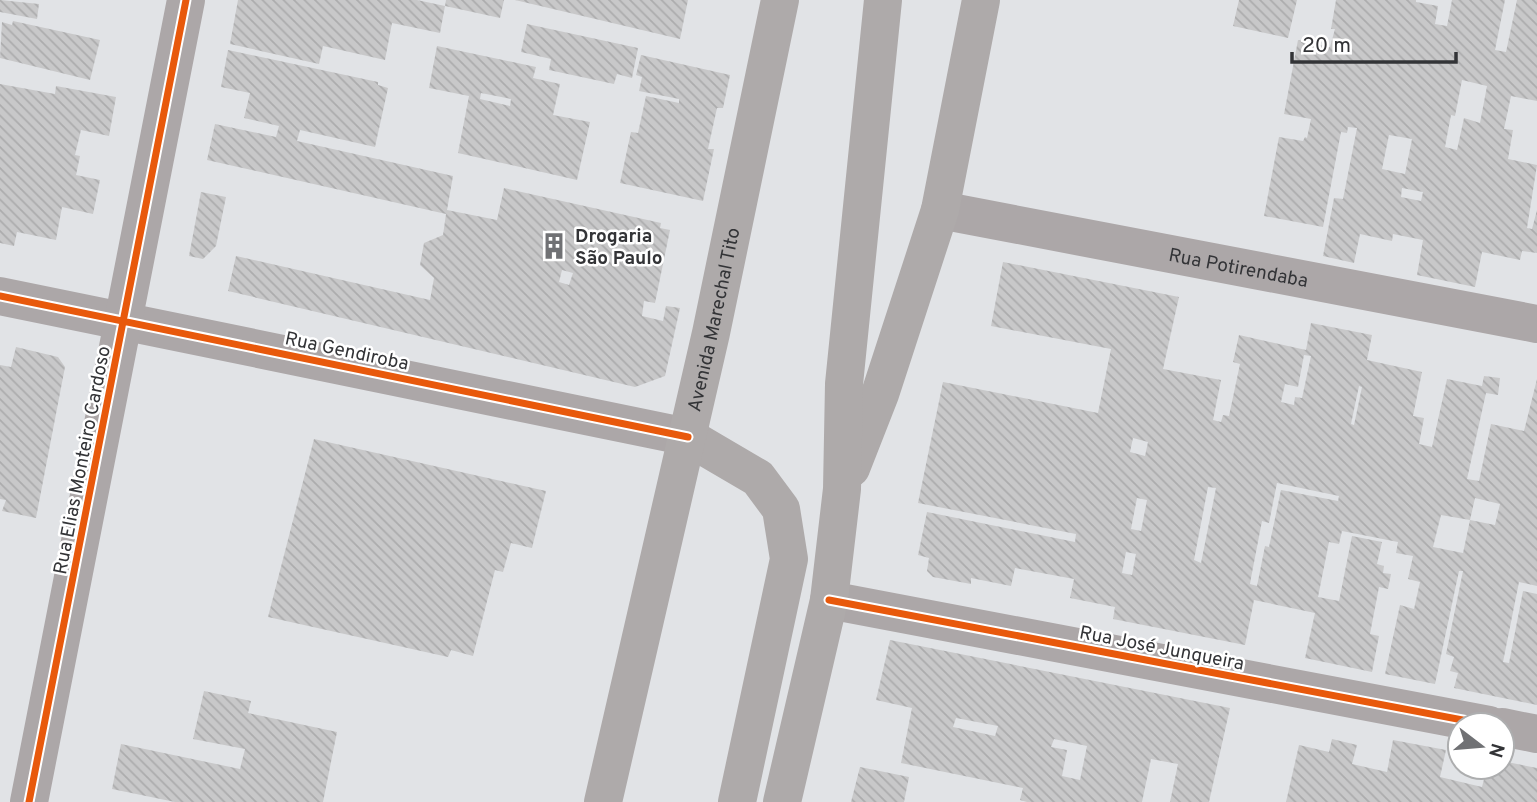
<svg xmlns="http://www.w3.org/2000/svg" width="1537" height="802" font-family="Overpass,sans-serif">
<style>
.building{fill:url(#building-back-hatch);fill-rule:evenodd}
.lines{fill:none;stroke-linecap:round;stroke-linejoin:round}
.minor{stroke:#aca7a8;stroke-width:38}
.major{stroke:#aeaaaa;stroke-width:38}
.cycleway-casing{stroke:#fff;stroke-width:11}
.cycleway{stroke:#e8590c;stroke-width:7}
.labels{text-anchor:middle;stroke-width:5;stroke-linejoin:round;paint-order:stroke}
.poi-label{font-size:19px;font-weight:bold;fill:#333437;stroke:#fff;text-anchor:start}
.street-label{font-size:19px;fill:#333437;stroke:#fff}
</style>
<defs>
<pattern id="building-back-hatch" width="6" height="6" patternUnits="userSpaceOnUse" patternTransform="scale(1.75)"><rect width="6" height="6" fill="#c8c8c9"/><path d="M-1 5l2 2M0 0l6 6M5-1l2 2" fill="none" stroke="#acacad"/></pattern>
</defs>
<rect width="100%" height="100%" fill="#e1e3e6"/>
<path class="building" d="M0,0L39,4L37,19L0,12Z
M238,0H417L445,6L440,33L392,23L385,60L323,46L319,64L230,44Z
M446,0H504L500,18L445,6Z
M515,0H688L680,39Z
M1239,0H1297L1288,38L1233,26Z
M1336,0H1416V2L1438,6L1435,24L1447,26L1452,0H1505L1495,50L1506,52L1517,0H1537V101L1511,96L1504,129L1513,130L1508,159L1537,165L1527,228L1532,229L1537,210V253L1522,251L1520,260L1482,252L1475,287L1417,275L1423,240L1393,234L1392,241L1360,234L1354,263L1323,256L1334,198L1343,199L1357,128L1348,127L1347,133L1341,132L1323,227L1264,216L1279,137L1303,141L1305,137L1307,138L1311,119L1284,114L1298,40L1330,47L1335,29H1331ZM1462,80L1487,86L1480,123L1464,118L1457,150L1445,147L1451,115L1455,116ZM1389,135L1412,139L1405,174L1382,169ZM1402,188L1423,192L1421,201L1401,197Z
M13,21L100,40L90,80L0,58L2,22L12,25Z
M527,24L638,48L632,78L617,74L614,84L549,70L551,59L521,52Z
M437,46L536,67L533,78L560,84L553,115L590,122L577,180L458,153L469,96L429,88ZM481,93L511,99L510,106L480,99Z
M228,50L378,82V85L388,88L375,147L300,130L297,141L453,176L447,210L497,220L504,188L661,223L660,228L670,230L655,303L644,301L642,316L663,321L666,306L680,308L665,376L635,387L228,291L236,256L430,300L434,278L420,265L424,243L443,235L446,214L207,160L215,124L276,137L279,126L244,118L250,93L221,87ZM562,270L573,273L569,285L559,282Z
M641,55L730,75L723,108H717L708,149H714L703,201L620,183L631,132L638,133L646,96L679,103V99L639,91L642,77L636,75Z
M0,84L55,94L56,86L116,97L109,136L81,130L75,155L80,156L76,175L100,180L93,214L62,207L56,240L17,232L14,246L0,243Z
M201,192L226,197L216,246L203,259L189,256Z
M1003,262L1179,297L1163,369L1221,380L1213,420L1221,422L1223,415L1229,416L1240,364L1233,362L1239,335L1306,350L1311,323L1372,335L1367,360L1422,372L1413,416L1424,418L1419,444L1432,447L1447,379L1482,386L1484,376L1500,378L1498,395L1486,393L1467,479L1479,481L1491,424L1524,431L1537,379V586L1519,582L1503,662L1509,663L1523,591L1537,594V705L1454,688L1458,673L1450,671L1454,657L1446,654L1463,571H1459L1435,684L1385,674L1400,605L1414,609L1420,582L1408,579L1413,556L1396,553L1398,542L1342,531L1339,544L1329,542L1318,597L1339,601L1352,536L1382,542L1377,564L1384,566L1383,573L1391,574L1388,589L1379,587L1370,634L1379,636L1372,672L1305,658L1315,613L1254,600L1245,645L1113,619L1115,607L1070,598L1074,579L1015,568L1011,586L971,578V584L933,577L927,571L929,558L918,555L927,512L1075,542L1076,534L918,503L943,382L1098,413L1111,349L991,326ZM1304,355L1311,356L1302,398L1295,397L1294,405L1281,402L1285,384L1298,387ZM1359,386L1362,387L1354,425L1351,424ZM1133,438L1148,442L1145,456L1130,452ZM1277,483L1339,496L1338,501L1281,490L1269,547L1265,546L1257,586L1250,584L1251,578L1262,521L1269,523ZM1208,487L1216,488L1201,563L1194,560ZM1137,498L1147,500L1141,531L1131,529ZM1475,498L1500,504L1495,525L1470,520ZM1441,515L1470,520L1463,553L1433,547ZM1126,552L1136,554L1132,575L1122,573Z
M16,347L58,357L65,367L36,518L2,511L6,500L0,499V365L11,367Z
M314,439L546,491L532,548L511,543L503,572L495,570L473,656L451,650L448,657L268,617Z
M890,640L1230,708L1209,802H1170L1178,764L1151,759L1142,802H1027L1020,800L1023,788L901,763L912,708L876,700ZM956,718L998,726L995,736L953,727ZM1054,739L1087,746L1080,780L1062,776L1067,750L1051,747Z
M204,691L251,701L248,713L337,732L323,802H175L112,789L121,744L240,769L245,749L193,739Z
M1332,739L1357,745L1352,764L1387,772L1393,740L1446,750L1440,777L1482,787L1487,767H1502V761L1537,768V802H1286L1299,745L1329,752Z
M860,767L909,777L904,802H851Z"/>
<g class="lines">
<g class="minor">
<path id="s1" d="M940,210L1537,324"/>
<path d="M0,296L688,437"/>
<path d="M829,600L1489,725"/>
<path d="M1502,727L1537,734"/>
<path d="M29,802L186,0"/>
</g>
<g class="major">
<path d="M688,437L758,478L781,509L789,559L737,802"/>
<path d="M851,468L880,394L940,210L981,0"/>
<path id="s2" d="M603,802L711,333L780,0"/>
<path d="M782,802L829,600L842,489L844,384L883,0"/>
</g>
<defs>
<path id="cycleway" d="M0,296L688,437
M829,600L1489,725
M29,802L186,0"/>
</defs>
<use href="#cycleway" class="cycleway-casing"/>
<use href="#cycleway" class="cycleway"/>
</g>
<defs>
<symbol id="building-bare" viewBox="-9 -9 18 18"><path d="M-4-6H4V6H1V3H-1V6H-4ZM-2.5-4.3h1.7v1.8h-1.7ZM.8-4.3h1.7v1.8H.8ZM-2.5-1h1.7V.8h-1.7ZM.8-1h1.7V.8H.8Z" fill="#707174" stroke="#fff" stroke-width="2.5" paint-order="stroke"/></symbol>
</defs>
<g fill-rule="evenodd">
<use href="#building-bare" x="535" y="227" width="38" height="38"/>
</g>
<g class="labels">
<g class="poi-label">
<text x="575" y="242">Drogaria<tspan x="575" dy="22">São Paulo</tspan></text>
</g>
<g class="street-label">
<text dy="7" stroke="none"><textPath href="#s1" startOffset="304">Rua Potirendaba</textPath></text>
<text dy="7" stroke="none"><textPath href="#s2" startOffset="495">Avenida Marechal Tito</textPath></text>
<text transform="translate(347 350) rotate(12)" y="7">Rua Gendiroba</text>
<text transform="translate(81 460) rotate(-79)" y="7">Rua Elias Monteiro Cardoso</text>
<text transform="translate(1162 647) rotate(11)" y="7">Rua José Junqueira</text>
</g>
</g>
<g transform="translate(1481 746) rotate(106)"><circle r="33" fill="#ffffff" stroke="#adaeaf" stroke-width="2"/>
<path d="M0-5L12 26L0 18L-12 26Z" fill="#707174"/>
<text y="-10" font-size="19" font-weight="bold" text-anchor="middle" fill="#333437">N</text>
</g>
<path d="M1292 52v10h164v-10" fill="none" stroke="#333437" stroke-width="3.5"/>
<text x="1302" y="52" font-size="21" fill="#333437" stroke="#ffffff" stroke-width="5" paint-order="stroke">20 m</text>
</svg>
